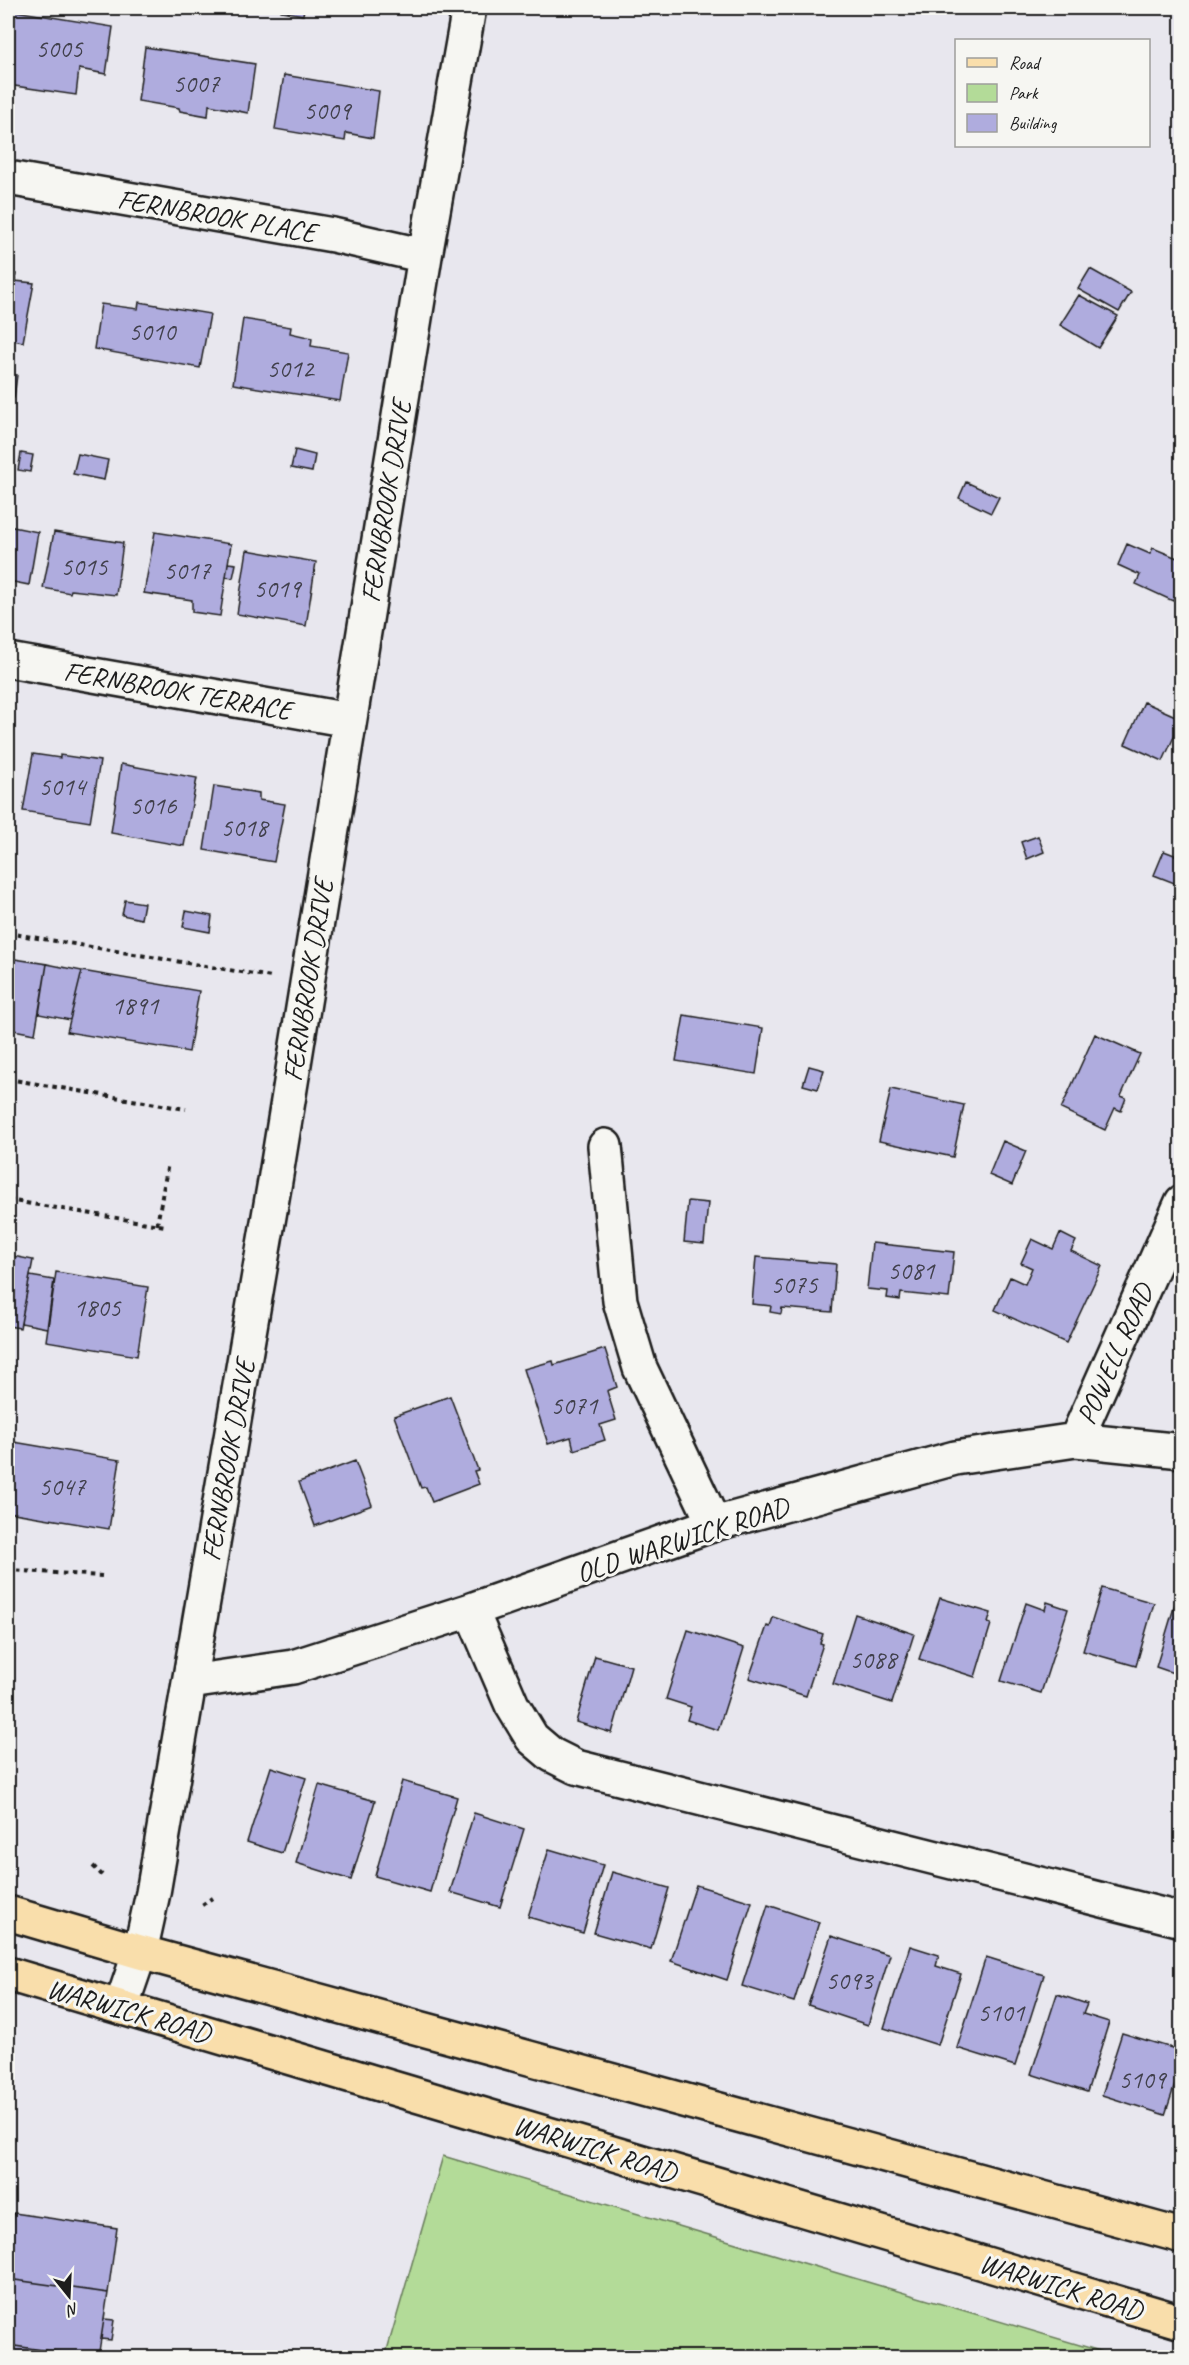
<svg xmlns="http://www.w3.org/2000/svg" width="1189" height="2365" font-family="Caveat,sans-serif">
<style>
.green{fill:#b3db98;stroke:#687c5a;stroke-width:1.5}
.building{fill:#afacde;stroke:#1c1c1c;stroke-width:1.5}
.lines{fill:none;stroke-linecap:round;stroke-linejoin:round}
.minor-casing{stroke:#1c1c1c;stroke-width:38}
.major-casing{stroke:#1c1c1c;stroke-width:38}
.path{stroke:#1c1c1c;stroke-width:4;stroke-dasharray:4.5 4.5;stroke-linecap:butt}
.minor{stroke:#f6f6f2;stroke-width:33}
.major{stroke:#f9deab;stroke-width:33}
.labels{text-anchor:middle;stroke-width:6;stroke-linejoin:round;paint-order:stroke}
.number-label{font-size:26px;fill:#41404c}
.street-label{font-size:28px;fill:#1c1c1c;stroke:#f6f6f2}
</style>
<rect width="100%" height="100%" fill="#e8e7ee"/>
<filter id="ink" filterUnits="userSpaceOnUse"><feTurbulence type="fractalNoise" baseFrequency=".0167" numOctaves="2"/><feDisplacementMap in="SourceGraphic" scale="12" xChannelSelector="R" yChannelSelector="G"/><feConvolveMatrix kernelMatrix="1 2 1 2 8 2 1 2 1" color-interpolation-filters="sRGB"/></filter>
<g filter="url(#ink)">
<path class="green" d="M443,2156L1120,2357H385Z"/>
<path class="building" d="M282,8H304L303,15L281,11Z
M9,10L113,27L106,74L79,69L76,95L8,85Z
M145,47L255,64L248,113L209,105L208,116L180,111L179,108L138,101Z
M284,75L379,91L373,138L346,133L345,141L275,129Z
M1090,269L1131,292L1119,312L1078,289Z
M8,273L16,274L15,281L34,283L23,342L8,339Z
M1079,295L1118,316L1098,348L1060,325Z
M139,302L210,314L200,368L94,349L101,304L138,309Z
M243,319L291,327L290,333L312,338L311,346L348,352L340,401L233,384Z
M8,374L17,375L14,398L8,397Z
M295,450L315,455L312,472L291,468Z
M21,453L33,455L30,472L18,470Z
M78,454L108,460L104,480L73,474Z
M966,482L999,497L991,513L959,498Z
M8,526L38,532L29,585L8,581Z
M54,532L123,543L116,595L71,590L70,593L43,588Z
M155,532L231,544L220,616L192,612V600L144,593Z
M1127,544L1150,554L1153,548L1182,560V580L1173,601L1136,584L1140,575L1118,565Z
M247,550L316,562L306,626L237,614Z
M228,563L236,564L233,578L226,577Z
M1144,702L1182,719L1163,761L1125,744Z
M33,754L60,758V755L100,761L90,822L23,811Z
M121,764L197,778L184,846L111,833Z
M214,786L259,793V800L285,804L274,862L204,850Z
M1038,836L1044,852L1027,859L1021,842Z
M1182,845V886L1154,875L1164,851L1177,856Z
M125,900L144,903L141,919L122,915Z
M186,911L212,916L210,932L183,927Z
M8,958L47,964L35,1034L8,1029Z
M47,964L82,971L70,1020L39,1014Z
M82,971L199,991L189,1052L67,1032Z
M684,1015L763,1028L756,1074L676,1061Z
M1095,1034L1140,1054L1121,1096L1126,1098L1121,1111L1115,1108L1105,1130L1061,1109Z
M809,1066L824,1070L818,1089L803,1085Z
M891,1089L964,1105L953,1157L879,1141Z
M1003,1141L1026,1151L1012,1185L989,1175Z
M688,1201L708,1203L704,1244L684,1242Z
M1060,1233L1076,1241L1071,1251L1102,1266L1066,1343L995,1310L1010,1277L1025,1284L1032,1268L1021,1263L1032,1239L1053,1249Z
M872,1243L954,1252L949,1298L901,1293L900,1300L887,1298L888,1291L867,1289Z
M8,1255L33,1260L20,1328L8,1326Z
M756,1257L836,1264L832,1312L782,1308L781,1314L770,1312L771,1306L752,1304Z
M56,1272L148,1287L137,1356L46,1341Z
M30,1276L54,1280L47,1328L21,1323Z
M605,1349L617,1387L607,1391L616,1420L600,1425L605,1440L574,1450L571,1437L548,1444L524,1369L553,1361L554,1365Z
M450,1396L478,1470L474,1471L479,1484L432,1502L426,1487L421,1488L394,1416Z
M8,1441L120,1460L109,1529L8,1512Z
M355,1461L372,1505L315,1526L299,1482Z
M1102,1588L1154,1603L1136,1666L1083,1651Z
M940,1598L991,1613L988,1623L991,1624L975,1677L919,1659Z
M1047,1602L1068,1609L1041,1693L1001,1681L1026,1603L1045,1610Z
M1175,1604L1182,1606V1676L1156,1667Z
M855,1614L914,1634L892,1703L833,1684Z
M773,1617L823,1634L820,1643L823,1644L806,1696L749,1678L767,1626L770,1627Z
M688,1630L744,1648L718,1730L687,1720L691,1707L666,1699Z
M595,1656L631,1666L612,1733L576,1722Z
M271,1767L306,1778L282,1853L247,1842Z
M402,1781L457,1797L430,1892L375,1876Z
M319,1785L375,1801L351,1880L296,1863Z
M474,1813L524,1829L500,1907L450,1892Z
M549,1849L603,1865L583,1933L528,1917Z
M612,1872L669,1888L651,1949L594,1933Z
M696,1885L752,1902L727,1980L671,1961Z
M768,1905L819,1922L794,2002L742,1986Z
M831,1936L890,1955L868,2025L808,2005Z
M910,1946L939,1955L936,1966L961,1974L938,2045L884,2028Z
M986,1957L1044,1975L1015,2066L957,2048Z
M1057,1994L1087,2004L1083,2014L1109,2022L1087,2092L1031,2074Z
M1122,2033L1182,2051V2063L1165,2115L1102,2095Z
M14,2213L117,2228L108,2293L8,2279V2254Z
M8,2279L108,2293L98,2358L8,2345Z
M104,2319L114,2320L111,2340L101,2339Z
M8,2345L92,2358H8Z"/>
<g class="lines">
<defs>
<path id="minor" d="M8,178L333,235L425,256
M8,660L349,720
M605,1146L620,1301L640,1368L714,1524
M1076,1440L1182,1202
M471,1610L512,1705L532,1738L552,1755L576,1767L1182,1920
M190,1682L293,1667L471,1610L714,1524L955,1458L1076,1440L1182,1451
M121,2007L140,1952L153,1893L275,1181L425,256L469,8"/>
<path id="major" d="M8,1913L140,1952L1182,2236
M8,1974L1182,2322"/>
</defs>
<use href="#minor" class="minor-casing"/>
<use href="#major" class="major-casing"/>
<path class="path" d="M8,933L271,977
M8,1079L186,1109
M8,1200L165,1226
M157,1225L168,1163
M8,1570L102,1576
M93,1866L102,1875
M202,1905L212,1898"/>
<use href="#minor" class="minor"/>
<use href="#major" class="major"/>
</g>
</g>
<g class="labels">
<g class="number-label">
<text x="59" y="57">5005</text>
<text x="196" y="92">5007</text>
<text x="327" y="119">5009</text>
<text x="152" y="340">5010</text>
<text x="290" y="377">5012</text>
<text x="84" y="575">5015</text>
<text x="187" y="579">5017</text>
<text x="277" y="597">5019</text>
<text x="62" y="795">5014</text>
<text x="153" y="814">5016</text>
<text x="244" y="836">5018</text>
<text x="135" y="1014">1891</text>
<text x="911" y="1279">5081</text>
<text x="794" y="1293">5075</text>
<text x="97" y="1316">1805</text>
<text x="574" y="1414">5071</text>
<text x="62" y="1495">5047</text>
<text x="873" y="1668">5088</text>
<text x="849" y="1989">5093</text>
<text x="1001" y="2021">5101</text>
<text x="1142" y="2088">5109</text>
</g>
<g class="street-label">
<text transform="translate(217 215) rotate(10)" y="10">FERNBROOK PLACE</text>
<text transform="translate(385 501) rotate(-81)" y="10">FERNBROOK DRIVE</text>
<text transform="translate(178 690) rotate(10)" y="10">FERNBROOK TERRACE</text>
<text transform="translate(307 980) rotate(-81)" y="10">FERNBROOK DRIVE</text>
<text transform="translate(1114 1354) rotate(-66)" y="10">POWELL ROAD</text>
<text transform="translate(227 1460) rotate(-80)" y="10">FERNBROOK DRIVE</text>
<text transform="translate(682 1539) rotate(-18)" y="10">OLD WARWICK ROAD</text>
<text transform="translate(129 2010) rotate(16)" y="10">WARWICK ROAD</text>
<text transform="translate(595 2148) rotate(17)" y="10">WARWICK ROAD</text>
<text transform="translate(1061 2286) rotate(17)" y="10">WARWICK ROAD</text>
</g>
</g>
<rect width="1189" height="2365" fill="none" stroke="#f6f6f2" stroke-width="30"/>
<rect x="15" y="15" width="1159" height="2335" fill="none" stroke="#1c1c1c" stroke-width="2" filter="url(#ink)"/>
<rect x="955" y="39" width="195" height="108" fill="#f6f6f2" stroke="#9f9f9c" stroke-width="1.5"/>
<rect x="967" y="58" width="30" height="9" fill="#f9deab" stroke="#9f9f9c" stroke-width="1.5"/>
<text x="1009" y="69" font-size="18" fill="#1c1c1c">Road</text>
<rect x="967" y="84" width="30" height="18" fill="#b3db98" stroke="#9f9f9c" stroke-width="1.5"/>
<text x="1009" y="99" font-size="18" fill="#1c1c1c">Park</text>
<rect x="967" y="114" width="30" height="18" fill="#afacde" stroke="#9f9f9c" stroke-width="1.5"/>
<text x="1009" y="129" font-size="18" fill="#1c1c1c">Building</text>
<g transform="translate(69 2296) rotate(162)" stroke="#f6f6f2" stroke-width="4.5" paint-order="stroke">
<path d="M0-4.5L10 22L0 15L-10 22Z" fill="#1c1c1c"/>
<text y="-9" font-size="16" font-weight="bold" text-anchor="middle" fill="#1c1c1c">N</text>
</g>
</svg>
